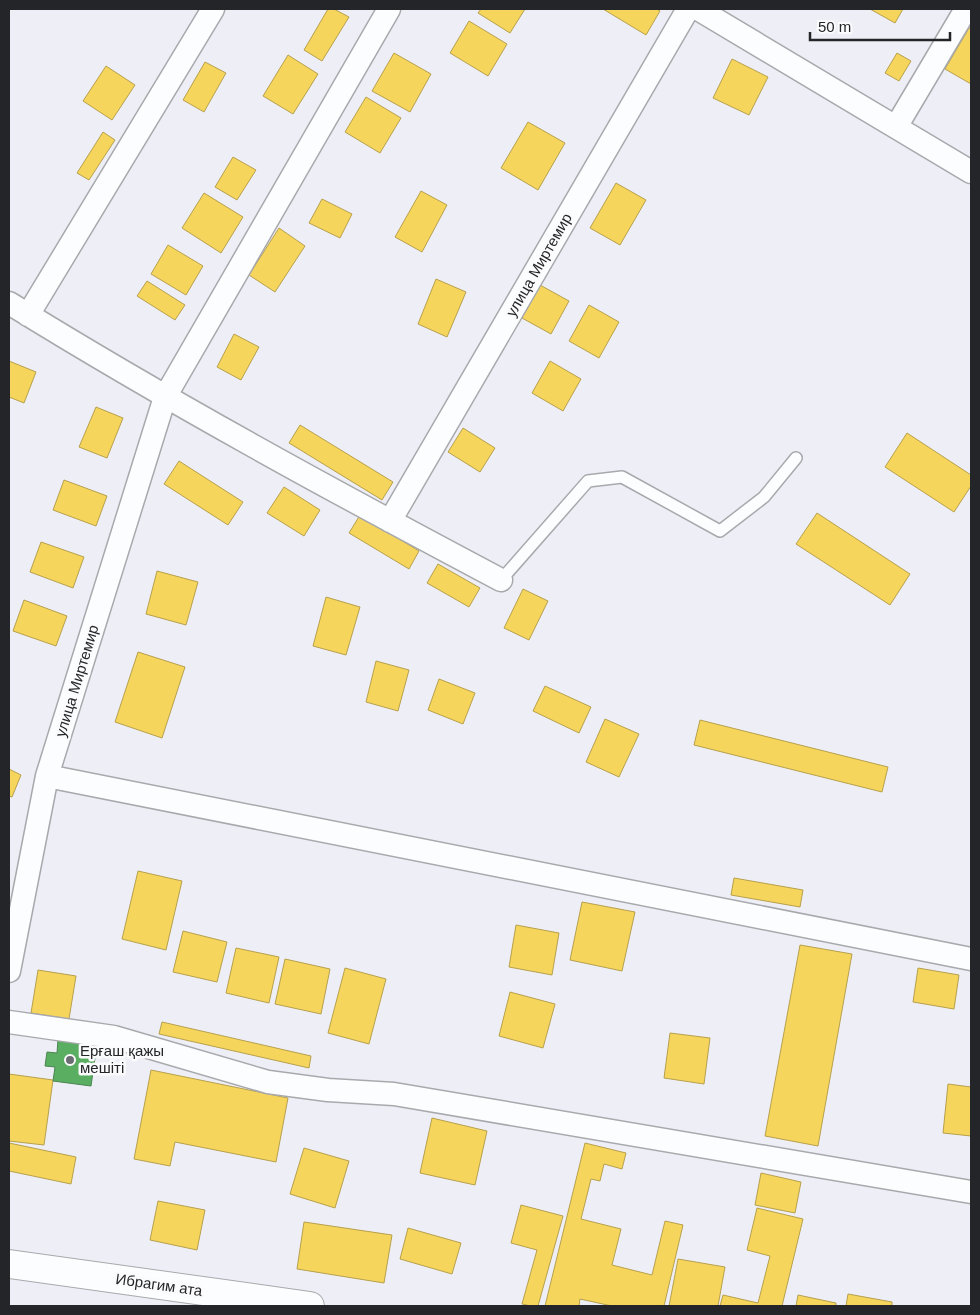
<svg xmlns="http://www.w3.org/2000/svg" width="980" height="1315" font-family="Helvetica,sans-serif">
<style>
.homes{fill:#f6d55c;stroke:#b7a04d}
.public{fill:#5aae61;stroke:#4a8550}
.lines{fill:none;stroke-linecap:round;stroke-linejoin:round}
.lane-casing{stroke:#a8a9ad;stroke-width:14}
.street-casing{stroke:#a8a9ad;stroke-width:25}
.secondary-casing{stroke:#a8a9ad;stroke-width:30}
.lane{stroke:#fcfdfe;stroke-width:11}
.street{stroke:#fcfdfe;stroke-width:22}
.secondary{stroke:#fcfdfe;stroke-width:28}
.poi-dot{fill:#6b6c71;stroke:#fbfbfd;stroke-width:2}
.labels{text-anchor:middle;stroke-width:5;stroke-linejoin:round;paint-order:stroke}
.street-label{font-size:15px;fill:#242529;stroke:#fbfbfd}
.poi-label{font-size:15px;fill:#242529;stroke:#fbfbfd;text-anchor:start}
</style>
<rect width="100%" height="100%" fill="#eeeff6"/>
<path class="homes" d="M328,9H334L349,17L322,61L304,50Z
M481,9H525L510,33L478,13Z
M603,9H657L660,11L646,35Z
M870,9H903L895,23Z
M469,21L507,44L488,76L450,53Z
M969,28L971,29V84L945,69Z
M394,53L431,74L410,112L372,91Z
M897,53L911,61L899,81L885,73Z
M288,55L318,74L293,114L263,96Z
M732,59L768,77L749,115L713,98Z
M205,62L226,73L204,112L183,100Z
M106,66L135,85L112,120L83,101Z
M366,97L401,118L380,153L345,132Z
M528,122L565,143L538,190L501,168Z
M103,132L115,140L89,180L77,173Z
M233,157L256,170L237,200L215,187Z
M616,183L646,200L620,245L590,228Z
M421,191L447,205L422,252L395,237Z
M204,193L243,217L221,253L182,228Z
M322,199L352,214L340,238L309,223Z
M279,228L305,246L275,292L249,275Z
M168,245L203,266L186,295L151,274Z
M436,279L466,292L447,337L418,324Z
M147,281L185,305L175,320L137,296Z
M540,285L569,301L551,334L522,318Z
M589,305L619,322L599,358L569,341Z
M234,334L259,347L241,380L217,367Z
M9,361L36,372L24,403L9,397Z
M550,361L581,379L563,411L532,393Z
M96,407L123,418L107,458L79,447Z
M300,425L393,482L382,500L289,443Z
M463,428L495,448L480,472L448,452Z
M907,433L971,475V486L954,512L885,467Z
M179,461L243,502L228,525L164,484Z
M64,480L107,496L96,526L53,510Z
M284,487L320,510L304,536L267,513Z
M817,513L910,574L890,605L796,544Z
M360,515L419,551L409,569L349,533Z
M41,542L84,557L73,588L30,572Z
M438,564L480,588L469,607L427,583Z
M157,571L198,582L186,625L146,614Z
M523,589L548,601L529,640L504,628Z
M326,597L360,607L346,655L313,646Z
M24,600L67,616L56,646L13,631Z
M138,652L185,667L162,738L115,722Z
M376,661L409,670L398,711L366,702Z
M439,679L475,693L463,724L428,710Z
M545,686L591,707L579,733L533,711Z
M605,719L639,734L619,777L586,762Z
M700,720L888,767L882,792L694,745Z
M9,769L21,775L12,797L9,796Z
M138,871L182,881L166,950L122,939Z
M734,878L803,890L800,907L731,895Z
M582,902L635,912L622,971L570,960Z
M516,925L559,933L552,975L509,967Z
M183,931L227,942L217,982L173,972Z
M800,945L852,954L818,1146L765,1136Z
M236,948L279,957L269,1003L226,993Z
M285,959L330,969L321,1014L275,1004Z
M345,968L386,979L369,1044L328,1033Z
M918,968L959,975L954,1009L913,1002Z
M38,970L76,976L69,1019L31,1013Z
M510,992L555,1004L543,1048L499,1036Z
M162,1022L311,1056L309,1068L159,1034Z
M670,1033L710,1038L704,1084L664,1078Z
M151,1070L288,1098L276,1162L175,1142L170,1166L134,1159Z
M9,1074L53,1080L44,1145L9,1141Z
M948,1084L971,1087V1136L943,1133Z
M432,1118L487,1131L475,1185L420,1173Z
M9,1143L76,1157L71,1184L9,1171Z
M585,1143L626,1153L622,1169L604,1164L600,1181L591,1179L581,1219L621,1229L612,1265L652,1275L665,1221L683,1225L664,1306H612L580,1299L579,1306H545Z
M304,1148L349,1161L335,1208L290,1194Z
M761,1173L801,1182L795,1213L755,1205Z
M158,1201L205,1210L197,1250L150,1240Z
M521,1205L563,1216L538,1306H531L522,1304L537,1250L511,1243Z
M757,1208L803,1219L782,1306H720L723,1295L758,1303L770,1256L747,1250Z
M304,1222L392,1235L384,1283L297,1269Z
M408,1228L461,1243L452,1274L400,1259Z
M678,1259L725,1267L718,1306H669Z
M848,1294L892,1302V1306H846Z
M798,1295L836,1303V1306H796Z"/>
<path class="public" d="M58,1039L97,1044L91,1086L53,1081L55,1067L45,1066L47,1052L57,1053Z"/>
<g class="lines">
<defs>
<path id="lane" d="M501,580L588,481L622,477L720,531L764,497L796,458"/>
<path id="street" d="M698,9L971,172
M896,127L966,9
M9,303C169,402 335,492 501,580
M28,315L213,9
M390,521L688,9
M47,776L971,959
M9,971L47,776L165,397L389,9
M9,1022L114,1037L268,1082L328,1090L394,1094L971,1192"/>
<path id="secondary" d="M9,1264L310,1306"/>
</defs>
<use href="#lane" class="lane-casing"/>
<use href="#street" class="street-casing"/>
<use href="#secondary" class="secondary-casing"/>
<use href="#lane" class="lane"/>
<use href="#street" class="street"/>
<use href="#secondary" class="secondary"/>
</g>
<circle class="poi-dot" cx="70" cy="1060" r="5"/>
<g class="labels">
<g class="street-label">
<text transform="translate(539 265) rotate(-60)" y="5">улица Миртемир</text>
<text transform="translate(77 681) rotate(-73)" y="5">улица Миртемир</text>
<text transform="translate(159 1285) rotate(8)" y="5">Ибрагим ата</text>
</g>
<g class="poi-label">
<text x="80" y="1056">Ерғаш қажы<tspan x="80" dy="17">мешіті</tspan></text>
</g>
</g>
<rect width="980" height="1315" fill="none" stroke="#242529" stroke-width="20"/>
<path d="M810 32v8h140v-8" fill="none" stroke="#242529" stroke-width="2.5"/>
<text x="818" y="32" font-size="15" fill="#242529" stroke="#fbfbfd" stroke-width="4" paint-order="stroke">50 m</text>
</svg>
